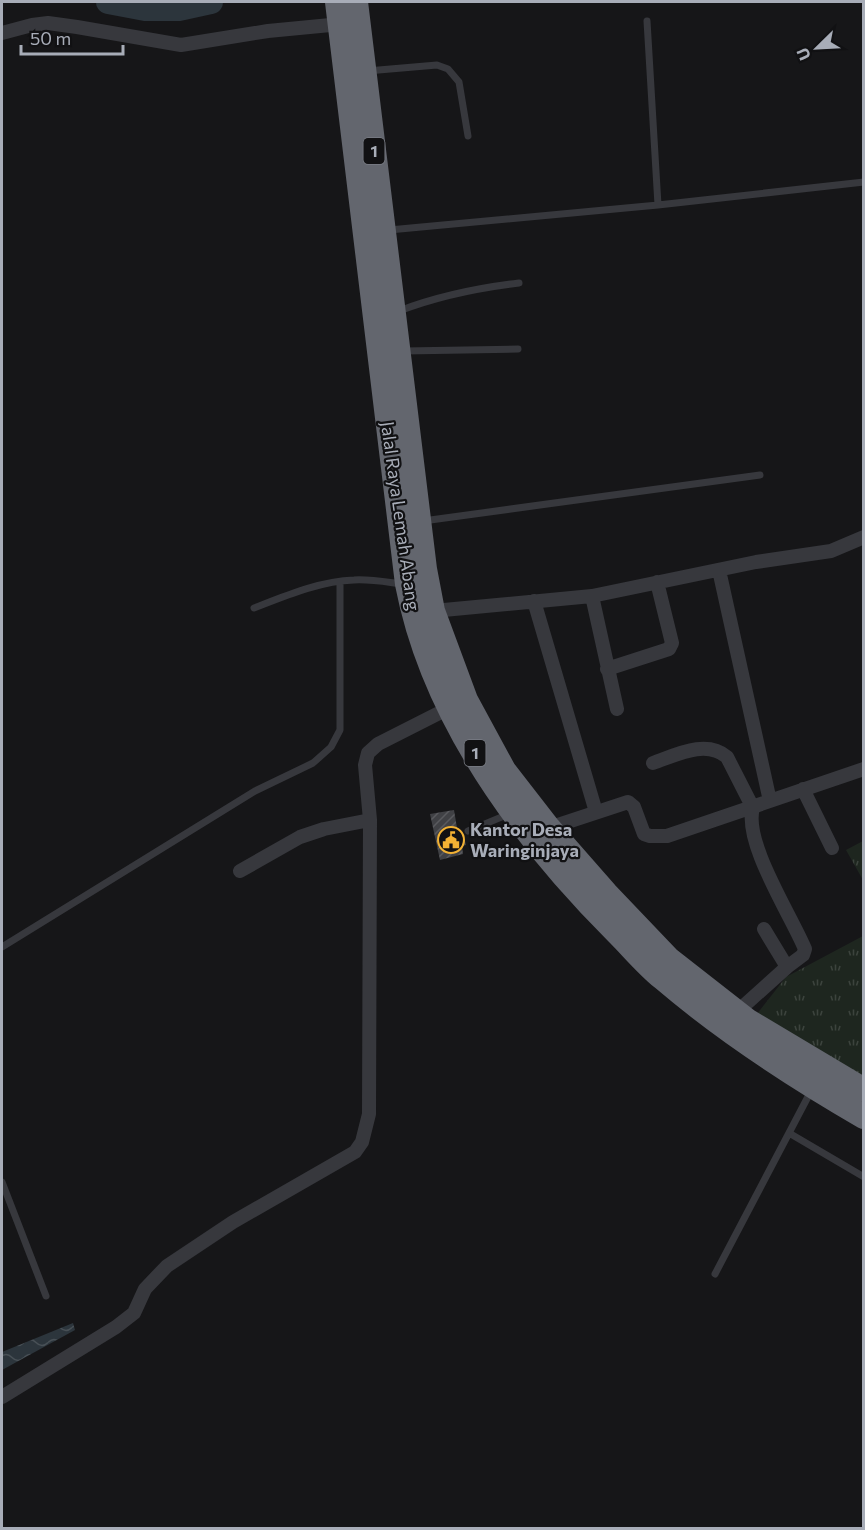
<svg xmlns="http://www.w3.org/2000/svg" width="865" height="1530" font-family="Commissioner,sans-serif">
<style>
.grass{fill:url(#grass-tufts)}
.water{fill:url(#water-waves)}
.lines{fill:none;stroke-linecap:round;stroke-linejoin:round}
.river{stroke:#2c353c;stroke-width:24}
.building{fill:url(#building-hatch)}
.lane{stroke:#37383d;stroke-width:7}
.street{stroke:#37383d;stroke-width:14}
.highway{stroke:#63666e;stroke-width:24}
.labels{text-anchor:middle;stroke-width:4.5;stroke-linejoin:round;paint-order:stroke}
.shield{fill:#111113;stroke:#7b7e86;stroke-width:1.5}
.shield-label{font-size:16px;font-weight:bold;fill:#a8adb8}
.street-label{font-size:18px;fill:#a8adb8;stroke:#111113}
.poi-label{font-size:18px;font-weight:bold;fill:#a8adb8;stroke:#111113;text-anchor:start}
</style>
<defs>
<pattern id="grass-tufts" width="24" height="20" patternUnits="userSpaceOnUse" patternTransform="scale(1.5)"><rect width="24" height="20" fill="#1e261f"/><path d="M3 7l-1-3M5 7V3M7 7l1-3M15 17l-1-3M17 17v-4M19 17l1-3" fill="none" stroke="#3c433d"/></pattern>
<pattern id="water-waves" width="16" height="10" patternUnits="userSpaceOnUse" patternTransform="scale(1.5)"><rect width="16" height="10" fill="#2c353c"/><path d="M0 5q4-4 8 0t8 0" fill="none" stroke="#485056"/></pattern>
<pattern id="building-hatch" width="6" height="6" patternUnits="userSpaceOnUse" patternTransform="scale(1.5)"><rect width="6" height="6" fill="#404145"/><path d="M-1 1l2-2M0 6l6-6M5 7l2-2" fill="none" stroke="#595a5e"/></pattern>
</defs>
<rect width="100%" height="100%" fill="#161618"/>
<path class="grass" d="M863,841V880L846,850Z
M863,936V1078L757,1014L786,977Z"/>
<path class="water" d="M73,1323L75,1330L2,1370V1352Z"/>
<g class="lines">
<path class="river" d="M108,2L145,9H179L211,2"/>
</g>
<path class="building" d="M454,810L458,834L463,833L466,845L462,846L463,854L440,860L430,814Z"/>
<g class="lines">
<path class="lane" d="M647,21L658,205
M367,71L437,65L448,69L459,82L468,136
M389,230L658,205L864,182
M399,311C438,296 477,288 519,283
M404,351L518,349
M423,521L760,475
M254,608C285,596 320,581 354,580C370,579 386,582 402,584
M468,831L509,814
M2,947L255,791L313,763L331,747L340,730V582
M789,1133L864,1177
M2,1182L46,1296
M715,1274L811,1091"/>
<path class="street" d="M2,33L32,25L48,23L77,27L181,45L268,31L341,24
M719,570L770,801
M592,596L617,709
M534,601L596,812
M433,611L592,596L756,562L831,551L864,537
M607,669L669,649L672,643L657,582
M653,763C676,755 706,739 727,757L753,808C743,842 791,915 805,949L803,955L787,967L737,1012
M803,789L832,848
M549,828L628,802L634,807L644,834L650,836H667L864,769
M240,871L300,837L324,829L370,820
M764,929L787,967
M2,1397L116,1327L134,1313L145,1289L167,1266L233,1222L355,1152L362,1142L369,1114L370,820L365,765L368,753L378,744L449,708"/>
<path class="highway" d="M337,2L407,584C433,719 522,838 617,933C632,948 646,965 662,978C724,1031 793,1076 864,1117
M356,2L425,569L433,611L466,700L504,770L549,828L606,893L669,959L747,1020L864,1090"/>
</g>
<defs>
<symbol id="civic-ring" viewBox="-11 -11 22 22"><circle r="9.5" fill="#111113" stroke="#f2b134" stroke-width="1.5"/><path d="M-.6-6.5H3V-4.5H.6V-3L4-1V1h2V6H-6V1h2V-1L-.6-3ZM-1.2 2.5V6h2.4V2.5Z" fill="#f2b134"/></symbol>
</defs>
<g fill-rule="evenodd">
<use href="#civic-ring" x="436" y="825" width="30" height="30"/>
</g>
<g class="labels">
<g class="shield">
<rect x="363.5" y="138" width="21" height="26" rx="4.5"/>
<rect x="464.5" y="740" width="21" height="26" rx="4.5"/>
</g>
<g class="shield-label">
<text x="374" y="157">1</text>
<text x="475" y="759">1</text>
</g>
<g class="street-label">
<text transform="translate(400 516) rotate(82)" y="6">Jalal Raya Lemah Abang</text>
</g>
<g class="poi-label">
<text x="470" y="836">Kantor Desa<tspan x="470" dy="21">Waringinjaya</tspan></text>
</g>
</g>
<rect width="865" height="1530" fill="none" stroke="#a8adb8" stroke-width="6"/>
<g transform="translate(817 48) rotate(246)" stroke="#111113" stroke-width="4.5" paint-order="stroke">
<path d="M0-4.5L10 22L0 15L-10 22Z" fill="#a8adb8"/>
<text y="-9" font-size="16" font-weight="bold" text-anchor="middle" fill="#a8adb8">U</text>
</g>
<path d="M21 45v9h102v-9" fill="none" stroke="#a8adb8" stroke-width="3"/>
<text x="30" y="45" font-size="18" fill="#a8adb8" stroke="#111113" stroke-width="4.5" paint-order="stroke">50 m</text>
</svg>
